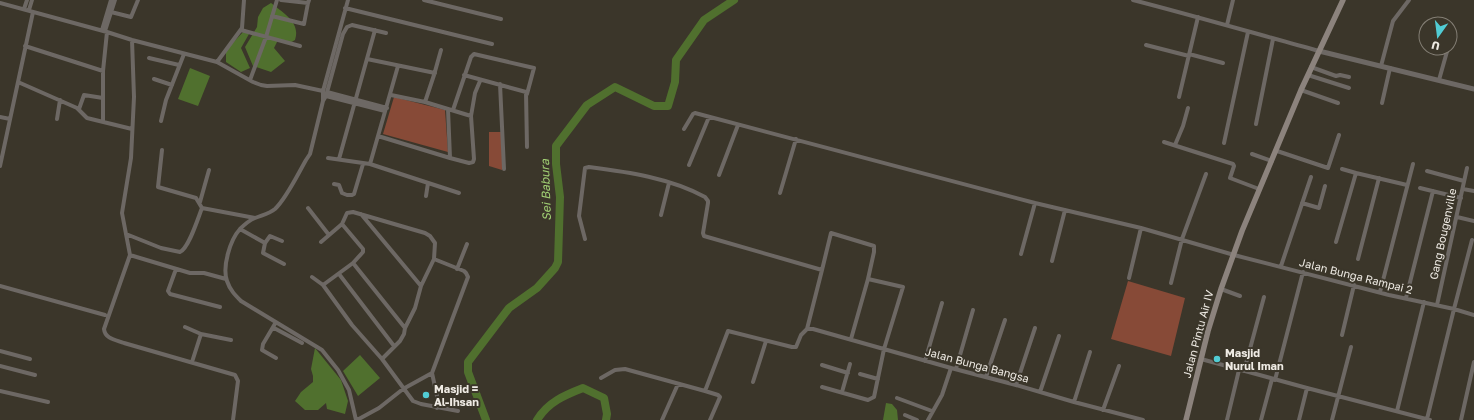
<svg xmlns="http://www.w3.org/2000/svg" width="1474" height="420" font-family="'Golos Text',sans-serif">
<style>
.green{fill:#874a37}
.water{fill:#50702e}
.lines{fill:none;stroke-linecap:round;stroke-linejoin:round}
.river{stroke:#50702e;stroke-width:8}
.minor{stroke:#6d6864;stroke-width:4}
.tertiary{stroke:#6d6864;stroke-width:5}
.secondary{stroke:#8c837d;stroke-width:5.5}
.poi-dot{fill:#51ccd4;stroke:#3b362a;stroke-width:1.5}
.labels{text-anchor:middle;stroke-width:4;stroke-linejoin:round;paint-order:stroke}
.street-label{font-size:11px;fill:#efebe4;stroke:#3b362a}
.poi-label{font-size:11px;font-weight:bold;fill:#efebe4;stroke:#3b362a;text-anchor:start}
.water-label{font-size:12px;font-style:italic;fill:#a0cf73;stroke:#3b362a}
</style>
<rect width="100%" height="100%" fill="#3b362a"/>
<path class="green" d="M394,97L445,110L448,152L383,134Z
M489,132H502V170L489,166Z
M1128,281L1185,298L1171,356L1111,339Z"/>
<path class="water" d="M271,3C283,13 301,22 295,40L288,44L278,40L274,48L285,61L271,72L253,66L245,47L257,27L258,17L263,8Z
M245,30L249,34L241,48L250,68L241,72L226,62V50Z
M190,68L210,76L198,106L178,99Z
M315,348L341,380L348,401L345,414L327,409L326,403L318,410H305L295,401L301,392L313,382V376L311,369Z
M360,355L380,378L358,396L343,371Z
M886,403L892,404L897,410L898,420H883Z"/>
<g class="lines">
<path class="river" d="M486,420L468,372V362L509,308L537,288L555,268L558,262L560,197L556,164V146L587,105L615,87L654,106H668L675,82L676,60L704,20L734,0
M537,420C548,402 565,395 583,388L604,398L607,414L606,420"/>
<path class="minor" d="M281,0L308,3L309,0
M424,0L501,19
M1133,0C1195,16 1257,34 1319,51
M0,3L107,32L132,40L217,62L253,82L261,85L267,86L295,85L323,91
M345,8L492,44
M24,9L27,0
M29,10L32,0
M111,12L131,17L138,0
M272,16L304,24L308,3
M1227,25L1233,0
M102,30L111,0
M241,30L300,46
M105,31L115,0
M1450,39L1452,32
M132,40L134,97L131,158L122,213L130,255L104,329C105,339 116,340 124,343L235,375L238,381L233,420
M1146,45L1189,56
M25,46L103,71
M1189,54L1223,63
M149,58L179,65
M367,59L435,73
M217,62L242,28L244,0
M1381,66L1393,21L1409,0
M1311,67L1336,76L1340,75L1349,77
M464,75L526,92L527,147
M1308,75L1349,88
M154,79L172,85
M250,80L266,37L277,0
M1439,80L1448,48
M18,82L77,108L87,118L132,129
M500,84L504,169
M1301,90L1338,103
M327,92L387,108
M391,95L425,102L471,116
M326,96L385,111
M1179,97L1198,17
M323,101V91L348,0
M425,102L434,75L441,50
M1382,103L1390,68
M79,109L84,95L103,98
M448,109L450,158
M453,110L471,57L474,54L534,68L527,94
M0,117L10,119
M57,119L60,100
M103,121V71L107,32
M161,121L166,100L184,54
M1256,124L1273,39
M684,129L693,114L695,113L1035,203L1141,228L1234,255L1389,295L1454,309L1474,315
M378,136L450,158L469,163L473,162L474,159L471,116L475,93L480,81
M1164,142L1233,164L1234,166L1230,178L1259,189
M1224,143L1248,32
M1175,145L1183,126L1188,108
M1277,151L1328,168L1339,135
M1252,154L1272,161
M328,158L370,164L459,193
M339,159L375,30
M370,164L398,66
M689,165L709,117
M0,166L33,12
M1342,169L1356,173
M1427,171L1464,181
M719,175L738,125
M334,184L339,185L342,193L347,195H352L354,194L363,164
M1420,188L1461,198
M1463,189L1474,191
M780,193L796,139
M426,196L428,183
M200,202L209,170
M1302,203L1319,208L1325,186
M202,208L255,218
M308,208L329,235
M361,214L421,286
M661,215L669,183
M1457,217L1474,221
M240,229L265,243L263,253L284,264
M126,234L161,248L180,252C189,248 198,218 202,208L196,198L158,187L162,150
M585,239L579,216L585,168L589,167C628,172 670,178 705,197L708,201V203L703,233L704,236L822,270L807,329L801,335L796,347H792L728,331L705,391L625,369L615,370L601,378
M321,242L342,224L347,213L353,212L425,233L430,236L435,243L434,259L421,286L415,308L405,328L404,334L400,341L382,359
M1336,242L1356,173L1407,185
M265,243L270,236L282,241
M1021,254L1035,203
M130,255L190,273H204L226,279
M1358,259L1379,178
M1052,261L1065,210
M353,263L405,328
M1281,266L1311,177
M176,269L168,291L170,294L220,307
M457,269L467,244
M822,270L831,233L874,246V252L868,279L851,339
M339,274L394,346
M312,277L323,285L352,325L382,359L413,401L421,404L458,411
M1129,278L1141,228
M1171,283L1182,239L1206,174
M323,285L353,263L363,252V249L342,224
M0,286L105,315
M1221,289L1240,296
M1380,292L1413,164
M1406,298L1433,191
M1437,305L1467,168
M185,327L201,334L231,340
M274,328L302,343
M807,329H813L951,368L1016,385L1074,402L1143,420
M1342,335L1354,285
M0,351L30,359
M276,358L262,350L263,344L276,322
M1201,359L1307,388L1430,420
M925,361L942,303
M192,362L201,334
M822,365L848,373
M0,366L35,375
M956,369L973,310
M1244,371L1264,297
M432,373L437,396V408
M860,374L878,379
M986,377L1005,320
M1275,380L1303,272
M753,382L766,341
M1016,385L1035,328
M822,387L868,400L874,397L884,349L903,287L868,279
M0,391L48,402
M705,391L718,395L720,397L710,420
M842,392L850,364
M1040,392L1059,336
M897,398L932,411
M1074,402L1090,352
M1103,410L1119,366
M1397,411L1424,302
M905,415L917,420
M1427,419L1454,309L1472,240
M356,420L349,390L338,370L322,350L241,301C235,295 230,290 227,281C222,267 230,240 240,229C244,225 250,220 255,218C262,215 269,214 275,209C286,199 298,174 306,160L310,154L323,101L326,96L343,34L347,27L352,25L386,33
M357,420L379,408L403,389L432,373L468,277L466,273L464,271L434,259
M662,420L678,384
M928,420L942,395L951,368
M1227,420L1239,370
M1261,420L1272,379
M1299,420L1307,388
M1332,420L1351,347
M1461,420L1474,362"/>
<path class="tertiary" d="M1319,51L1474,89"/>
<path class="secondary" d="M1186,420L1208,331L1221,289L1242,231L1301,90L1343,0"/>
</g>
<g class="poi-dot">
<circle cx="1217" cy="359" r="4"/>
<circle cx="426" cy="395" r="4"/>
</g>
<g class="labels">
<g class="street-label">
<text transform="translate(1443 234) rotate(-78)" y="4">Gang Bougenville</text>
<text transform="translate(1356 276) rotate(14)" y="4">Jalan Bunga Rampai 2</text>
<text transform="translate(1198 334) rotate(-75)" y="4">Jalan Pintu Air IV</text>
<text transform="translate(977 365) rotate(15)" y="4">Jalan Bunga Bangsa</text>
</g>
<g class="poi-label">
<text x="1225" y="357">Masjid<tspan x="1225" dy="13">Nurul Iman</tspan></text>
<text x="434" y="393">Masjid =<tspan x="434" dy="13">Al-Ihsan</tspan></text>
</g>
<g class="water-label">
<text transform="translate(546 190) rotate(-92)" y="4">Sei Babura</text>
</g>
</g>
<g transform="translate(1438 36) rotate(194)"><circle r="19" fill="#3b362a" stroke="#837e74"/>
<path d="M0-3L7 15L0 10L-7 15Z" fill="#51ccd4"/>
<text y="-6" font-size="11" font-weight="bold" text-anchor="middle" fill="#efebe4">U</text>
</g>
</svg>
